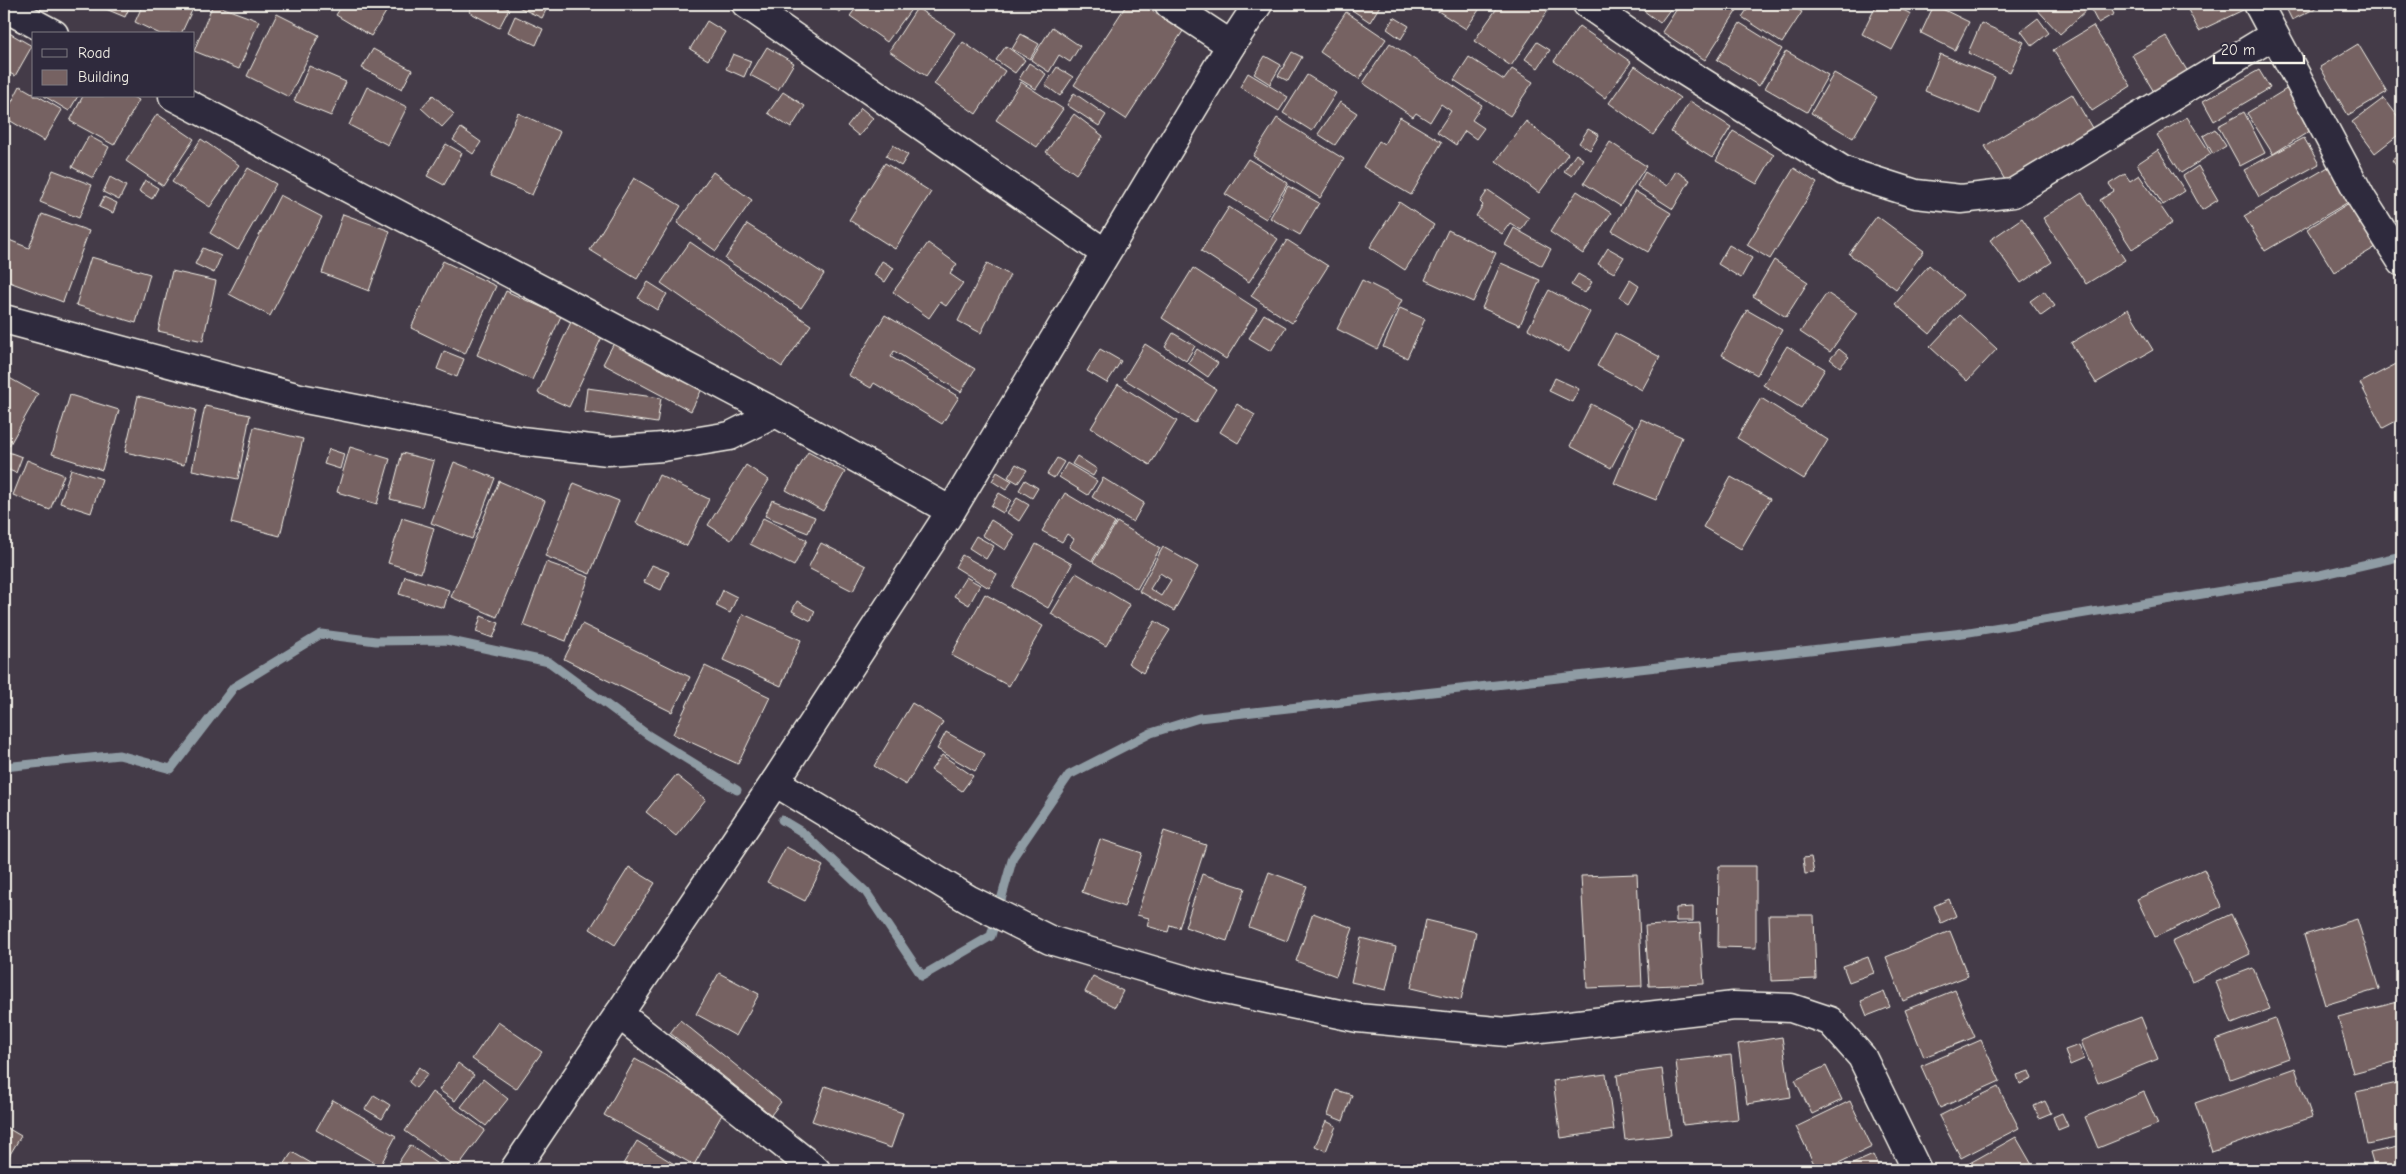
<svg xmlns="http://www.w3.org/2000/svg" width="2406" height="1174" font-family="'Comic Neue',sans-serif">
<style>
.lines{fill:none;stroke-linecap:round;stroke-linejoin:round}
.stream{stroke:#8f9ca4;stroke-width:9}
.building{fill:#766262;stroke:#f4f1e8;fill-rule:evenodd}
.minor-casing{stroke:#f4f1e8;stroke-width:31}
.tertiary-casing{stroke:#f4f1e8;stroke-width:31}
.secondary-casing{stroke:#f4f1e8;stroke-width:31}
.minor{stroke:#2f2a3d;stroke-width:28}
.tertiary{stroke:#2f2a3d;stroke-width:28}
.secondary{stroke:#2f2a3d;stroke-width:28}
</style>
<rect width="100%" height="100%" fill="#443b48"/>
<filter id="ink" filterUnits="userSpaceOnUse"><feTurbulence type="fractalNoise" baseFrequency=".02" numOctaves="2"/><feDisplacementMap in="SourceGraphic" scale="10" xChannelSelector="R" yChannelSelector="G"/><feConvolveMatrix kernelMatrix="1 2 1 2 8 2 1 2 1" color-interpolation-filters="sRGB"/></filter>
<g filter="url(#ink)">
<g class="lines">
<path class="stream" d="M4,767L119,755L171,769L234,687L321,634L376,641L446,640L549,662L648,735L737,790
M782,820L802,832L866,892L922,976L991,936L1013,857L1069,775L1151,733L1199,718L1963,633L2320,575L2402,556"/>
</g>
<path class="building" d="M94,4H131L125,17Z
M143,4H195L181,34H160L135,22Z
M213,4L259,21L239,69L194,51Z
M343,4H391L371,36L336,15Z
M474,4H498L509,9L499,28L469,12Z
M512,4H549L542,18Z
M827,4H846L840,12Z
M859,4H915L887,42L850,16Z
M1127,4H1141L1183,31L1126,119L1074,85Z
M1352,4H1381L1370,22L1349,8Z
M1427,4H1483L1466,29Z
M1500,4H1541L1549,9L1511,66L1474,41Z
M1635,4H1674L1660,23Z
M1680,4H1741L1705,60L1662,32Z
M1751,4H1789L1802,12L1782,43L1742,17Z
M1877,4H1891L1911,14L1892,50L1862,34Z
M2032,4H2081L2087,10L2060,34Z
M2088,4H2108L2114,14L2098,23Z
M2185,4H2240L2243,10L2199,31Z
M2284,4H2324L2292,20Z
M1934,5L1969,22L1955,50L1921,33Z
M917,8L955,33L926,76L889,51Z
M1346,12L1386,39L1359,79L1320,52Z
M277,14L319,35L289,97L247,76Z
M515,16L543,29L536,45L508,32Z
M1394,17L1409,26L1401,39L1387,29Z
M2038,18L2049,33L2032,46L2021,31Z
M707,21L725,32L708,60L690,49Z
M1740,23L1782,49L1759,86L1717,60Z
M1981,23L2024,42L2010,72L1968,53Z
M1579,26L1631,62L1605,98L1554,61Z
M2093,26L2131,86L2092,111L2053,50Z
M1052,27L1080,46L1070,62L1059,55L1049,72L1031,60Z
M4,30L32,46L15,76L4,70Z
M1021,34L1039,44L1030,59L1012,49Z
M2166,36L2188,72L2154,92L2132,55Z
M963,42L1005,71L976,114L934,84Z
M1537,42L1550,50L1538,68L1525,59Z
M1390,43L1482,105L1472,120L1484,128L1476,139L1465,131L1456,145L1437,132L1451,111L1441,104L1430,122L1416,113L1413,117L1363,83Z
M2358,44L2387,92L2348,115L2320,67Z
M1006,46L1025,60L1015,73L996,60Z
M767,47L794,63L778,90L750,75Z
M373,49L412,70L402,89L362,68Z
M1786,51L1828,75L1807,112L1765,88Z
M1292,52L1302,57L1288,81L1278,76Z
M733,54L751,61L744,77L726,69Z
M1940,54L1995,77L1980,114L1925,91Z
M1265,56L1281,65L1270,84L1254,74Z
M1469,57L1504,80L1512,69L1533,82L1510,116L1454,80Z
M1029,63L1046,74L1036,89L1019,79Z
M309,66L346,82L331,116L294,101Z
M1635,66L1680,98L1653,135L1609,103Z
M1057,67L1073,77L1060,96L1045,85Z
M2259,70L2270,88L2214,121L2203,101Z
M1248,73L1288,97L1279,111L1240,87Z
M1834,73L1877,97L1853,138L1811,113Z
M1307,75L1336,93L1312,131L1283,113Z
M1021,82L1063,109L1037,147L996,120Z
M20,86L34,94V96H38L62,110L44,141L4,117Z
M367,87L407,107L388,145L349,125Z
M2288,88L2313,129L2273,154L2247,113Z
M783,92L805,106L791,128L768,113Z
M1074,93L1106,115L1099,126L1067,105Z
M2072,94L2095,133L2008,185L1985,146Z
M433,95L454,114L442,127L421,108Z
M44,96H78L69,111Z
M83,96H131L139,100L114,145L70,121Z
M2384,98L2402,122V132L2375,153L2352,122Z
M1690,101L1731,127L1712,158L1671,132Z
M1340,102L1357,113L1335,145L1318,134Z
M861,108L873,118L859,136L847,126Z
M2244,112L2265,153L2240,166L2218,126Z
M518,113L560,132L532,195L490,177Z
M157,114L194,139L163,186L126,161Z
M1074,114L1103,136L1076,174L1046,152Z
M1400,117L1442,142L1411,195L1363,167L1379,141L1384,144Z
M2187,117L2211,154L2181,173L2157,135Z
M1277,118L1344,159L1320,198L1253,156Z
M1526,121L1568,154L1539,193L1496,161Z
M461,128L481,142L473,154L453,140Z
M1588,129L1599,135L1590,150L1579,143Z
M2215,129L2226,146L2213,154L2203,136Z
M1733,131L1774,155L1757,184L1716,161Z
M89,136L109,147L93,178L72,167Z
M2304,138L2319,164L2259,197L2244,170Z
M201,139L239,165L210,207L172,182Z
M1610,142L1646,166L1620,206L1584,183Z
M446,144L462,153L444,185L427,176Z
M893,145L908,155L901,166L886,156Z
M2158,150L2185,191L2163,205L2137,164Z
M2402,153V174L2392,160Z
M1576,154L1583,159L1572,176L1564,171Z
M1248,159L1288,183L1266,219L1225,194Z
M885,163L931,192L895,249L849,220Z
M2198,166L2218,200L2202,210L2183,176Z
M2330,166L2350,201L2265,251L2244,216Z
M248,168L276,184L238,250L210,233Z
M1794,168L1817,183L1770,259L1747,245Z
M53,170L92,185L79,218L40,202Z
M1676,171L1690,180L1673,209L1637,186L1645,172L1667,186Z
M713,172L752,200L716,251L677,223Z
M2125,174L2130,181L2139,175L2172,223L2132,249L2100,200L2114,191L2109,184Z
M110,177L126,186L119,200L103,192Z
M634,178L681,206L637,279L590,250Z
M145,180L158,188L152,199L139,191Z
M1288,186L1319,203L1300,235L1270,218Z
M1488,190L1529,218L1521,230L1510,223L1502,234L1476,216L1483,205L1480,202Z
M1577,191L1611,213L1583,254L1550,232Z
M1635,191L1671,213L1648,252L1612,231Z
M2082,193L2125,260L2086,284L2043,218Z
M280,195L322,217L270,316L229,294Z
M104,197L117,203L113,213L99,207Z
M1399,202L1434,225L1405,270L1370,247Z
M2349,203L2376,247L2334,272L2307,229Z
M1229,207L1278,239L1249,282L1201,251Z
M42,214L89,231L63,302L4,280V238L29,248Z
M343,214L390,231L369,291L322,273Z
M1877,216L1924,251L1896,289L1849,254Z
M2022,218L2052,262L2021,283L1990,240Z
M747,224L824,274L801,308L725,259Z
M1514,228L1551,249L1542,266L1505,245Z
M1448,230L1496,253L1473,302L1425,280Z
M1287,240L1328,266L1292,323L1251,296Z
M690,242L811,325L782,367L661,283Z
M928,243L957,264L950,274L963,283L946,306L940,302L929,318L893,292Z
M1729,245L1752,258L1741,278L1718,264Z
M203,248L221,256L214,273L195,264Z
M1608,248L1624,257L1614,273L1598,264Z
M91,257L150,274L136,323L76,305Z
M1774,260L1808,282L1786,317L1753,296Z
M443,261L496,286L465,354L411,328Z
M882,261L894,268L885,282L874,275Z
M987,263L1010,275L981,333L958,321Z
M1501,263L1540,280L1520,325L1482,308Z
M1929,265L1963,295L1930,334L1895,304Z
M1193,268L1257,309L1226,359L1162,318Z
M172,271L216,281L203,341L158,331Z
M1578,274L1592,282L1585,293L1571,285Z
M1362,280L1402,300L1377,349L1337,329Z
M1630,280L1639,286L1629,303L1620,297Z
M648,282L667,294L657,310L638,298Z
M1549,290L1590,312L1569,352L1528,329Z
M506,291L561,316L532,380L477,355Z
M2044,291L2055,306L2041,316L2030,301Z
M1827,293L1857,313L1830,352L1800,332Z
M1400,308L1425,319L1407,358L1383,347Z
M2128,309L2153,350L2096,383L2071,343Z
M1747,310L1782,330L1757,375L1722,355Z
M1264,314L1286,327L1271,351L1249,338Z
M885,315L975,369L961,392L894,351L891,357L959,397L942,424L874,383L871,388L848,375Z
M1960,315L1997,349L1967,381L1930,347Z
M571,322L602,337L569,407L538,393Z
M1173,333L1195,346L1186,361L1165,347Z
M1615,333L1660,357L1642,390L1597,366Z
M616,339L704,385L691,411L603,364Z
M1145,344L1216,389L1195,423L1124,379Z
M1787,346L1825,369L1801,408L1763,385Z
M1100,349L1121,361L1107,383L1087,371Z
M1197,349L1218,363L1208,377L1188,363Z
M1839,349L1849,357L1840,367L1830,359Z
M444,351L464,359L457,377L437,369Z
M2402,361V418L2383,428L2360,383Z
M4,375L38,394L9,446L4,443Z
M1555,378L1579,389L1572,402L1549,391Z
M1118,384L1177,421L1150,465L1091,428Z
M587,388L661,398L657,423L584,412Z
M70,395L119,410L102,470L52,454Z
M138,396L196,410L184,465L125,452Z
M1761,398L1828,440L1804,479L1737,438Z
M1237,404L1255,415L1238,443L1220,432Z
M1591,404L1633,426L1611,468L1570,446Z
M205,406L250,415L238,479L192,470Z
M1641,419L1682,437L1656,500L1614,483Z
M254,427L303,439L280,536L231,523Z
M350,447L390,459L377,504L337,492Z
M329,449L344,454L340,469L324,464Z
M6,451L22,457L16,473L4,468Z
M808,452L845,472L823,511L786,490Z
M402,453L434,461L422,507L390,499Z
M1077,456L1097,469L1093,476L1072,464Z
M1057,458L1064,462L1054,478L1047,474Z
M27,460L64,475L50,510L13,495Z
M454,462L495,478L472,539L431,523Z
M1067,463L1097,481L1088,495L1059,477Z
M1016,464L1027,470L1018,483L1008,477Z
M746,465L769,480L731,540L708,525Z
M71,469L102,479L91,513L60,503Z
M997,472L1012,481L1006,490L992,481Z
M659,475L709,499L687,546L636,523Z
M1731,477L1770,499L1741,549L1703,527Z
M1103,478L1144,503L1133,522L1092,497Z
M1025,480L1038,488L1032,498L1019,490Z
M499,481L545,501L497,617L451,597Z
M574,483L619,501L590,574L545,556Z
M999,493L1011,500L1003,513L991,506Z
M1065,493L1115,523L1092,561L1069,547L1074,539L1067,534L1062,542L1042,531Z
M1017,498L1029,505L1019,521L1007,513Z
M772,500L815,517L808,533L765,516Z
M402,518L434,528L421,573L388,563Z
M763,518L807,540L794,566L750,544Z
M991,520L1015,535L1005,550L982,535Z
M1117,522L1160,548L1137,589L1093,562Z
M976,536L994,546L986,559L969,548Z
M821,543L866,566L853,591L808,568Z
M1036,544L1072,564L1048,608L1012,587Z
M1163,547L1198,567L1174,611L1139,591ZM1160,573L1171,580L1161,596L1150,589Z
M962,555L997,574L989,588L955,567Z
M546,562L589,577L566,641L523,625Z
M652,565L669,572L661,590L644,582Z
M1076,573L1130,605L1106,646L1051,614Z
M405,576L449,590L444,608L399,594Z
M966,577L980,585L969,605L954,596Z
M723,590L737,597L730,613L716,606Z
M985,594L1043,626L1009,686L951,655Z
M797,601L815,611L811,621L792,611Z
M743,614L801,640L781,686L723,660Z
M481,616L499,623L493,638L476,632Z
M1155,621L1170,630L1143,673L1128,663Z
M582,624L690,677L672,712L564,659Z
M705,666L770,697L738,764L673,734Z
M912,703L943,722L906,785L874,766Z
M946,732L985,754L975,771L937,749Z
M942,755L973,776L962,791L931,770Z
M676,775L706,799L676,836L646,812Z
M1164,831L1206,845L1179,928L1170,925L1168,932L1147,926L1149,918L1137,915Z
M1100,839L1142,853L1124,907L1082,892Z
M786,847L823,866L805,901L767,882Z
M1811,857L1814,873L1805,874L1803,858Z
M1719,866H1756V948L1718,947Z
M629,867L655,883L615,945L590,929Z
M2204,869L2221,907L2155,937L2137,899Z
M1269,872L1307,886L1287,941L1249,927Z
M1202,874L1245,888L1227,941L1185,927Z
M1637,874L1642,986L1587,988L1581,876Z
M1949,899L1956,916L1941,923L1934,906Z
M1693,907V921H1676V908Z
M1313,913L1353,928L1336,976L1296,961Z
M2231,914L2250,954L2192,982L2172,942Z
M1769,915H1814L1816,979L1771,981Z
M2357,919L2379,989L2325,1005L2304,935Z
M1426,920L1476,932L1461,1000L1411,988Z
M1700,923L1704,984L1649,986L1645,926Z
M1950,931L1968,976L1903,1001L1886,957Z
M1361,938L1396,947L1386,990L1351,982Z
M1868,957L1874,973L1849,982L1843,966Z
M2253,968L2270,1009L2232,1024L2216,982Z
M719,973L759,994L736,1036L696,1014Z
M1093,976L1123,991L1115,1007L1085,992Z
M1955,990L1975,1037L1924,1057L1905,1010Z
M1884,992L1890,1007L1867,1016L1861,1001Z
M2398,1002L2402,1017V1060L2353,1073L2338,1017Z
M2141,1017L2158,1059L2098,1083L2081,1041Z
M2275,1019L2289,1058L2230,1079L2216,1040Z
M680,1020L781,1102L771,1115L670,1033Z
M498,1022L542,1052L516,1089L472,1059Z
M1782,1037L1791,1097L1747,1104L1738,1044Z
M1981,1040L2000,1081L1940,1108L1921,1066Z
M2079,1045L2084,1059L2070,1065L2065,1050Z
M1731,1055L1738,1119L1683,1125L1676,1061Z
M635,1059L725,1109L694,1165L604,1115Z
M458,1063L474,1075L455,1101L439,1090Z
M1826,1066L1842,1100L1812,1114L1795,1080Z
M419,1067L428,1074L416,1088L409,1082Z
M2295,1068L2312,1117L2212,1152L2195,1103Z
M1662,1069L1671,1135L1625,1140L1617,1075Z
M2029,1071L2032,1079L2020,1084L2017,1075Z
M1606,1074L1614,1130L1561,1138L1553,1081Z
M483,1079L508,1099L486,1126L461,1107Z
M2402,1082V1137L2367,1144L2356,1092Z
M825,1086L903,1113L891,1148L812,1121Z
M1998,1087L2019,1128L1961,1158L1939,1116Z
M1336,1090L1352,1095L1343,1121L1328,1115Z
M432,1092L485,1130L457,1168L405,1131Z
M2144,1092L2158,1124L2098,1148L2085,1117Z
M374,1095L390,1105L382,1119L365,1109Z
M333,1100L396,1136L380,1166L316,1130Z
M1850,1101L1872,1147L1824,1170H1817L1796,1127Z
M2045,1101L2051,1113L2039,1118L2034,1106Z
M2062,1113L2068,1126L2058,1130L2053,1117Z
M1326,1121L1336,1126L1326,1151L1315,1146Z
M4,1126L21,1136L9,1156L4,1153Z
M2016,1137L2035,1170H1960L1959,1169Z
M637,1141L684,1170H634L623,1164Z
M410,1145L446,1170H409L398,1163Z
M2402,1146V1170H2375L2370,1153Z
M292,1152L323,1170H281Z
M1873,1155L1880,1170H1839Z
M17,1162L31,1170H12Z"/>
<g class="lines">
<defs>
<path id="minor" d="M1169,4L1231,45
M1587,4L1670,62L1844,171L1916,194L1961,199L2013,193L2274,35
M2258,4L2362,199L2402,262
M4,7L54,34
M173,96L776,413L951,511
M4,319L300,398L521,441L608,451L663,447L730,436L776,413
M775,782L968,899L1050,940L1206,986L1358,1018L1507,1032L1734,1006L1791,1008L1830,1021L1862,1057L1917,1170
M619,1014L816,1170"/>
<path id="tertiary" d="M746,4L1105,253"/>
<path id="secondary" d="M514,1170L775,782L951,511L1231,45L1258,4"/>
</defs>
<use href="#minor" class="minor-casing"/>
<use href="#tertiary" class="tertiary-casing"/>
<use href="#secondary" class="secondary-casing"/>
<use href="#minor" class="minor"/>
<use href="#tertiary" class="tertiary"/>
<use href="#secondary" class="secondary"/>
</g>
</g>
<rect width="2406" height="1174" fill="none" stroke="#2f2a3d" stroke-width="20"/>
<rect x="10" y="10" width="2386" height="1154" fill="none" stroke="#f4f1e8" stroke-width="2" filter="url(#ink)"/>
<rect x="32" y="32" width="162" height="65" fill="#2f2a3d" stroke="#7e7a81"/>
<rect x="42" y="49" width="25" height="8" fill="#2f2a3d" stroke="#7e7a81"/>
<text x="78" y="58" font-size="15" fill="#f4f1e8">Road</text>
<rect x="42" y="70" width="25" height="15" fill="#766262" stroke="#7e7a81"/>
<text x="78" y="82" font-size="15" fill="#f4f1e8">Building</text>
<path d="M2214 55v8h90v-8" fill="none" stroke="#f4f1e8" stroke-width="2.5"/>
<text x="2221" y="55" font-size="15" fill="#f4f1e8" stroke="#2f2a3d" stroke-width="4" paint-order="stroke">20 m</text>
</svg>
